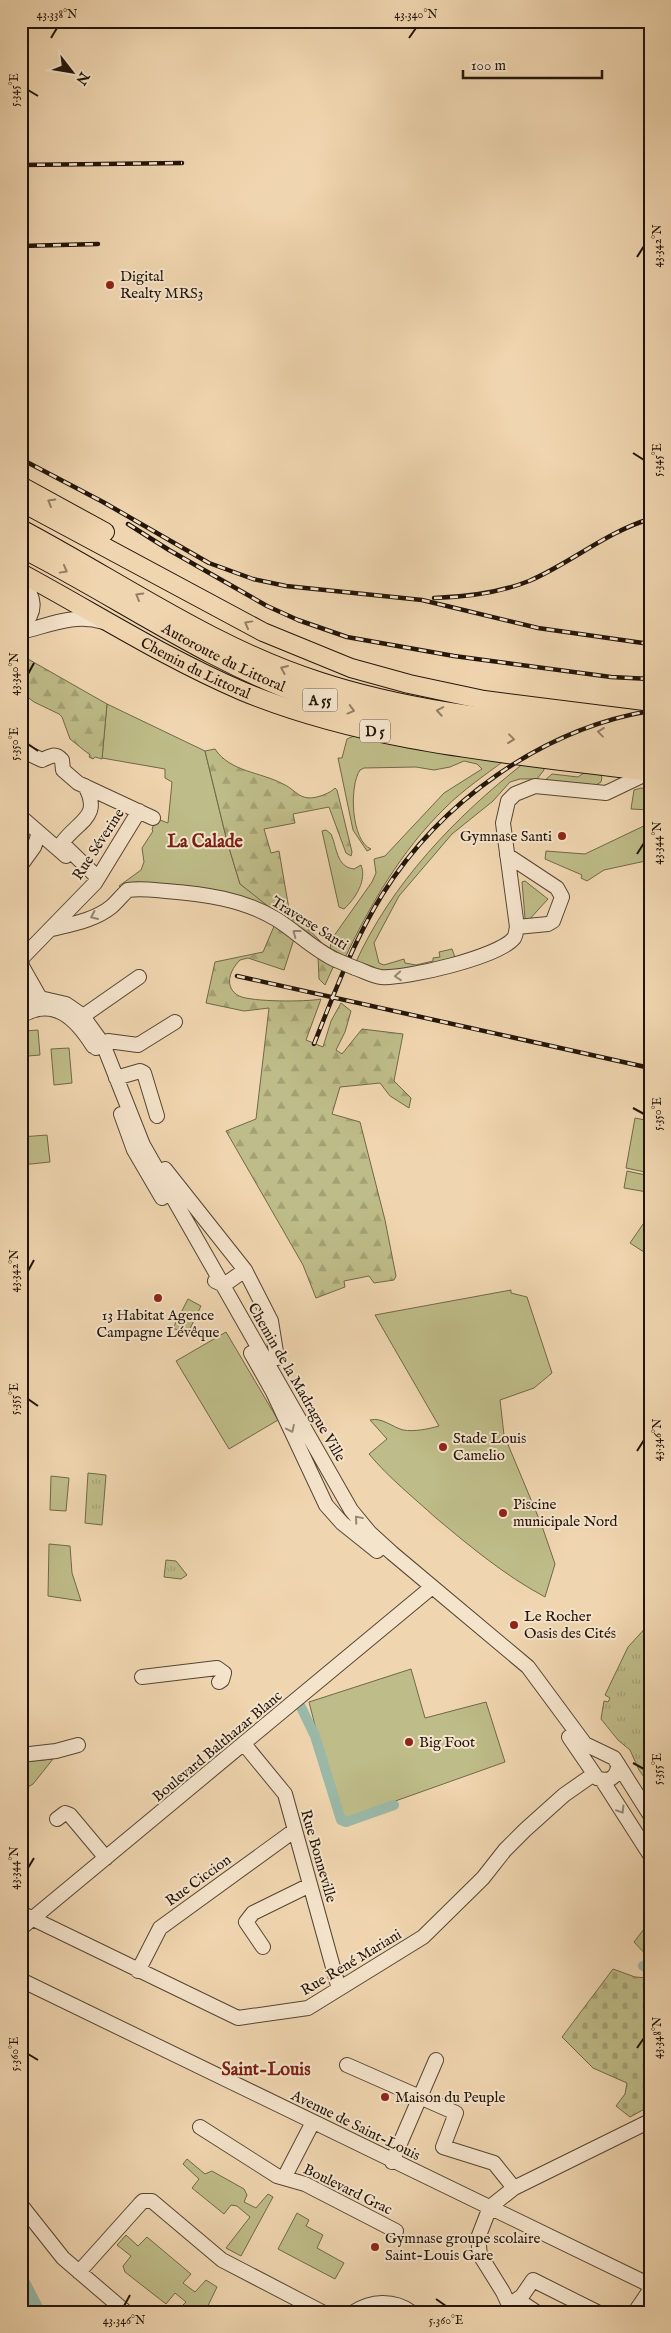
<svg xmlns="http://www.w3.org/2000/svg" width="671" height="2333" font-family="'IM FELL English',serif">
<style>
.green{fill:#bebc88;stroke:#706849}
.forest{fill:url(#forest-firs);stroke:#706849}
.cemetery{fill:url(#cemetery-stones);stroke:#706849}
.park{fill:url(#park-tufts);stroke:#706849}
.water{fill:#9bb9a8;stroke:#6b7769}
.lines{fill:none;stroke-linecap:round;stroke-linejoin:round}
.canal{stroke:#9bb9a8;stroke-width:10}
.river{stroke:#9bb9a8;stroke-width:16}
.minor-casing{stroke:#564534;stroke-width:16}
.major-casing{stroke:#23150a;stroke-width:20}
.highway-casing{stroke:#23150a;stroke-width:22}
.minor{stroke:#f5e4cc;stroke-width:14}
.major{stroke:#f0d6b0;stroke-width:18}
.highway{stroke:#f0d6b0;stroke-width:20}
.rail-casing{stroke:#23150a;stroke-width:4.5}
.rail{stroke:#f5e4cc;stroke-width:2.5;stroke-dasharray:8;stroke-linecap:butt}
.minor-bridge-casing{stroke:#564534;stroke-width:16;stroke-linecap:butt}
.minor-bridge{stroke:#f5e4cc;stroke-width:14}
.oneway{stroke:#947f65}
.oneway2{stroke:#968775}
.ticks{fill:none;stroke:#23150a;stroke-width:2}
.poi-dot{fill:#8f2418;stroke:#f5e4cc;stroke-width:2}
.labels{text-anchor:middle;stroke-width:4;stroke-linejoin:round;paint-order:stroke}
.shield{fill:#f5e4cc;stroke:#625344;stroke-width:1}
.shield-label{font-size:14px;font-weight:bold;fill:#23150a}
.poi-label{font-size:15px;fill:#23150a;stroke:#f5e4cc;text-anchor:start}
.street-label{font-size:15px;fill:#23150a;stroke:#f5e4cc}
.quarter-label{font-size:18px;font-weight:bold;fill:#7a1f14;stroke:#f5e4cc}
.neatline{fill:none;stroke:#23150a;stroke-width:2}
.ticks-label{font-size:12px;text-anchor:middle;fill:#23150a}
</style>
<defs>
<pattern id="forest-firs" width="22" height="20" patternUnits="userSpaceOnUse" patternTransform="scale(1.25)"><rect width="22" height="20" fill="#bebc88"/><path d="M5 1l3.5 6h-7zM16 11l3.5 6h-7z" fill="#a3a174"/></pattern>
<pattern id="cemetery-stones" width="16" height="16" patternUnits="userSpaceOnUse" patternTransform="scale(1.25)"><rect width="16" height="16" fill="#bebc88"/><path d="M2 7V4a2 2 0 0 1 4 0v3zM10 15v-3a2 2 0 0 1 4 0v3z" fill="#a3a174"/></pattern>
<pattern id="park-tufts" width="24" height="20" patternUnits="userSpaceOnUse" patternTransform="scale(1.25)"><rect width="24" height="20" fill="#bebc88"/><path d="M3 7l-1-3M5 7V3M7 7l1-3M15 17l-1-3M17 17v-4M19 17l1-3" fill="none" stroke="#a3a174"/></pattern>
</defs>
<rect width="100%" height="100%" fill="#f0d6b0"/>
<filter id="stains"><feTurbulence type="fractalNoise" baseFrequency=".004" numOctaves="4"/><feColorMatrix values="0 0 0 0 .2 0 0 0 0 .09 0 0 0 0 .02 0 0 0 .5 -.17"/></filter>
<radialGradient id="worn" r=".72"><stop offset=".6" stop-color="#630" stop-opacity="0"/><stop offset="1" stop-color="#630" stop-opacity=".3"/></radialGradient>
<path class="green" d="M107,704L205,751L227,841L240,884L272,908L229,894L184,887L136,882L123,887L119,886L141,870L144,862L142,848L153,831L152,830L155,818L168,823L172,782L165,778V769L102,758Z
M356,735L505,760C485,775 463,790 445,808C401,851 370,905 344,960L330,951L331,940L372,882L376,873L374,859L385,856L444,793L482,769L477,764L464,761L450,767L434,770L416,767L364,768L360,770C349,786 351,841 371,849L367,851L353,830L338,758H342L347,739Z
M524,763L543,765L544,770L537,779H520L510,782L493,801L452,834L399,896L374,943L379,963L384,965L404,959L405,963L416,965L433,961V958L440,957L439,952L452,949L456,960L392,974L355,964C391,884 455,817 524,763Z
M585,772L598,773L602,777L601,782L596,785L544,781L552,774L578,777Z
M641,788L650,789V810L631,809L634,790Z
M650,823V860L604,870L587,881L581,878L582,875L545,859L546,851L585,854Z
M326,830L331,834C337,847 336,867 354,869L361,865C367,880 356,898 344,909L339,907L322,831Z
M525,881L548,899L528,921L525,918L522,882Z
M38,1030L40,1055L28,1056L25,1031Z
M69,1048L72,1083L54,1085L51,1049Z
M635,1118L650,1121V1173L626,1168Z
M47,1135L50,1162L21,1165V1137Z
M627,1171L650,1176L647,1192L624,1188Z
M650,1214V1250L647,1254L630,1243Z
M511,1290V1293L527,1297L552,1373L534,1388L500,1400L504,1435L542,1526L555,1564L545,1597C504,1575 471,1547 436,1518C413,1497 389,1478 369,1454L387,1439L370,1420C382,1417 392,1427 403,1430C415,1432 428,1429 439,1426L375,1315Z
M188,1299L201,1306L187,1335L173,1328Z
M226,1332L278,1420L229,1449L176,1361Z
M51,1476L69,1478L66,1511L50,1510Z
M49,1544L70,1546L72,1573L81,1601L48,1596Z
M411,1669L425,1718L486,1702L505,1762L342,1820L329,1780L309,1702Z
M53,1759L33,1784L21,1791V1762Z
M187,2159L205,2174L212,2171L244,2189L247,2195L244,2202L256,2208L268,2194L273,2197L241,2256L226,2248L250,2217L237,2206L231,2205L224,2214L192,2188L199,2179L183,2164Z
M297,2213L309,2220L306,2226L323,2235L317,2248L344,2263L335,2279L278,2249Z
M126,2235L138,2246L147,2237L191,2274L183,2283L195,2292L206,2280L217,2287L205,2312H182L179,2309L186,2302L175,2293L166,2304L125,2272L123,2266L131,2256L117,2245Z"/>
<path class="forest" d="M21,655L107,704L102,759L95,757L93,759L89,757L90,755L70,739L62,717L59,714L34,702L21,692Z
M215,749C230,772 261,772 283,784C293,788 298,798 310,798C317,798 331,793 335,788L337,790L352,852L351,856L346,853L329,807L293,814L295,823L264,829L271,853L279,851L289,909L323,944L322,949L240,884L227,841L205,751Z
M275,924L295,936L284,970L248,958L240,960C230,970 223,987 239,996C252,1002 306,1002 321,999L306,1040L323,1047L331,1021L341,1003L351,1011L345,1032L336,1050L342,1054L362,1029L403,1034L394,1081L411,1098L409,1108L390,1096L380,1083L340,1087L332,1114L360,1122L385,1220L396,1276L394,1280L374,1283L369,1276L344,1281L345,1287L316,1298L303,1265L226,1131L256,1119L269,1008L244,1011L206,1003L215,962L263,952Z
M318,956L335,963L325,985L319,979Z"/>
<path class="cemetery" d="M650,1921V1959L634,1942Z
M613,1969L635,1977L650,1978V2106L630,2117L616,2106L625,2094L627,2083L593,2068L562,2037Z"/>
<path class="park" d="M88,1473L106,1475L102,1525L85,1523Z
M166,1560L176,1561L187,1575L181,1579L164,1577Z
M650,1623V1786L639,1770L630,1750L618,1740L601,1719L604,1701L608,1702L610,1698L605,1695L628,1647Z"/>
<path class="water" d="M21,21H219L21,24Z"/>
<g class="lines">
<path class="canal" d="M301,1707L315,1736L341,1820L346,1822L394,1805
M643,1966L650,1969"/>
<path class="river" d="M21,2281L37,2312"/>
<defs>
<path id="minor" d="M21,581C35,596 38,612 21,627
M21,632C50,625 74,613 104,622
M21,750L42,760C51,756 55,752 62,760L63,770L78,783L153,818
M85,786C102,817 79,820 62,843L97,877
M21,817L66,856
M507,855L557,888L562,897L553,921L548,924L517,927
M21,865L34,847L39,833
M52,929C72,924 95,920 111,907C117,902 122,895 128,890C141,888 154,890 166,891C204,894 243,899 276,919C297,932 314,950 336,960
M21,958C24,975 19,1000 36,1009L40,998L23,968
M21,959L95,883L139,811
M355,968C364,971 372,976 381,977C406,979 499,957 514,938C516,935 516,931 517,927L503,823L508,801L515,794L535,786L606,793L650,772
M21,1003L40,998L66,1004L82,1015L103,1044L143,1145L351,1510L370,1533L392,1553L528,1667L585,1744L614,1758L650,1815
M21,1016C54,996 76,1019 93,1046
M76,1021L139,977
M96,1048L108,1041L138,1045L175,1022
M116,1078L140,1071L144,1073L157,1116
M121,1114L134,1150L162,1198
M165,1169L245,1270L271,1321L277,1358
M215,1281L224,1285L245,1270
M251,1353L273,1392L326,1505L342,1523L377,1551
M142,1677L217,1668L224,1673L222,1680L219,1682
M569,1737L597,1778C609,1783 618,1777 618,1764
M244,1744L285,1794L339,1989
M21,1755L56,1751L78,1745
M602,1780L650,1855
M57,1819L65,1813L70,1815L106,1858
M21,1913L238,2018L308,2008L423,1937L483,1878L505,1850L525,1830L564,1795L594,1774
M21,1928L432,1587
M263,1947L246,1922L253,1913L310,1885
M138,1971L160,1928L295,1830
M21,1980L650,2285
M347,2065L456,2113L443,2147L494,2163L514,2188
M200,2127L277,2176L305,2184L396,2231
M392,2162L436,2060
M284,2178L313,2122
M21,2205L63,2258L126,2312
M79,2272L140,2204L143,2201H152L222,2260L322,2312
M518,2300L536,2312
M509,2305L522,2296L533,2280L597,2312
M354,2312C371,2301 393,2299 411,2312
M509,2312V2305L503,2292L480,2255L478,2238L490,2207L514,2188L650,2121
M635,2312L650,2290"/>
<g id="major">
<path d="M21,486L105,532"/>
<path d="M21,502L263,632L351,668L409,684L484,700L650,721"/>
<path id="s1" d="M21,573C95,613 165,658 242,691C370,744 513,754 650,772"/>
</g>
<g id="highway">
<path d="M21,530C119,582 212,648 318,682C424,717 539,724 650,738"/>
<path id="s2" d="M21,547C116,595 204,658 305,695C415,735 535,742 650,756"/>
</g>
</defs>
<use href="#minor" class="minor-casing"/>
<use href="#major" class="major-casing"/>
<use href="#highway" class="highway-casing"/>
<use href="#minor" class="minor"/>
<use href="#major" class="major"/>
<use href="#highway" class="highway"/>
<defs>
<path id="rail" d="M21,165L182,163
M21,246L98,244
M21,459L103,502L209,563L253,579L286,586L422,600L538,628L650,644
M128,524L169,550L267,606L298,620L347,637L454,656L611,677L650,679
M434,598C467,597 499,593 529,581C571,563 606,532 650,519
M237,976L650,1068
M314,1044C334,994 353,942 382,895C440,802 542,729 650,711"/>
</defs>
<use href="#rail" class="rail-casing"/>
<use href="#rail" class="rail"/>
<defs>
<path id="minor-bridge" d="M336,960L355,968"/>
</defs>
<use href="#minor-bridge" class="minor-bridge-casing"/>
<use href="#minor-bridge" class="minor-bridge"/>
</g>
<defs><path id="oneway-chevron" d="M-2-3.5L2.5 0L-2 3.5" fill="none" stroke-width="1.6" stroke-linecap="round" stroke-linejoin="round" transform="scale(1.25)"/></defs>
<g class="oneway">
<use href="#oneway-chevron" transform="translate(51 502) rotate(-150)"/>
<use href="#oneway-chevron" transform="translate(64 570) rotate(29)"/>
<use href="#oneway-chevron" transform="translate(139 596) rotate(-150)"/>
<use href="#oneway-chevron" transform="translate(248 624) rotate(-151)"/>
<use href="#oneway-chevron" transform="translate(284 669) rotate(-157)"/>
<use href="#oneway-chevron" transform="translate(351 710) rotate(15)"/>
<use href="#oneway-chevron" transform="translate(440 711) rotate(-170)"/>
<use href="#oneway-chevron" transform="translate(601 732) rotate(-173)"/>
<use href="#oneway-chevron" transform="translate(511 739) rotate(7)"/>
</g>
<g class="oneway2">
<use href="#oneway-chevron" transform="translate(94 916) rotate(156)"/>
<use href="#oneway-chevron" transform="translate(296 933) rotate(-143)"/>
<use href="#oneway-chevron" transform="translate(398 976) rotate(175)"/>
<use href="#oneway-chevron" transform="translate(291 1429) rotate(65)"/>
<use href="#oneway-chevron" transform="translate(358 1519) rotate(-130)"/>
<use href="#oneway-chevron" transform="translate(621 1810) rotate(58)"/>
</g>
<path class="ticks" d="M51,38L57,28M409,38L416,28M28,90L38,96M637,257L644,246M633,453L644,460M28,674L34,663M28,744L38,751M637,854L644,843M633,1108L644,1114M28,1271L34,1260M28,1399L38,1406M637,1451L644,1440M633,1763L644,1769M28,1868L34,1858M637,2048L644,2038M28,2054L38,2060M436,2299L446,2306M124,2306L130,2295"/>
<g class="poi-dot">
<circle cx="110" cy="285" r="5"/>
<circle cx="562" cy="836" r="5"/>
<circle cx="158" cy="1298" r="5"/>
<circle cx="443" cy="1447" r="5"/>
<circle cx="503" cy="1513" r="5"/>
<circle cx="514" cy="1625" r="5"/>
<circle cx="409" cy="1742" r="5"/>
<circle cx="385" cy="2097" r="5"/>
<circle cx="375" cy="2247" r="5"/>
</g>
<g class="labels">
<g class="shield">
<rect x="302.5" y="688.5" width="35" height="23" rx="4"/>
<rect x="360" y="719.5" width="30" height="23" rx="4"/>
</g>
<g class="shield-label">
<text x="320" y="705">A 55</text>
<text x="375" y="736">D 5</text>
</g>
<g class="poi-label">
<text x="120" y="281">Digital<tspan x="120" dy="17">Realty MRS3</tspan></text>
<text x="552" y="841" text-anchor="end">Gymnase Santi</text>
<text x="158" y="1320" text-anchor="middle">13 Habitat Agence<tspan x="158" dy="17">Campagne Lévêque</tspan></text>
<text x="453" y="1443">Stade Louis<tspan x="453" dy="17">Camelio</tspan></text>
<text x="513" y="1509">Piscine<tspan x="513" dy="17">municipale Nord</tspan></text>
<text x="524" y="1621">Le Rocher<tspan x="524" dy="17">Oasis des Cités</tspan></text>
<text x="419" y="1747">Big Foot</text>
<text x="395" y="2102">Maison du Peuple</text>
<text x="385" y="2243">Gymnase groupe scolaire<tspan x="385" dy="17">Saint-Louis Gare</tspan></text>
</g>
<g class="street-label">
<text dy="5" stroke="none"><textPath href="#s2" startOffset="231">Autoroute du Littoral</textPath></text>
<text dy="5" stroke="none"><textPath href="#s1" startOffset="199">Chemin du Littoral</textPath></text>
<text transform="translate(98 844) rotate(-57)" y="5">Rue Séverine</text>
<text transform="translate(310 923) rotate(32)" y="5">Traverse Santi</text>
<text transform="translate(297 1382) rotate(60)" y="5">Chemin de la Madrague Ville</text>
<text transform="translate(217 1746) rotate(-40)" y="5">Boulevard Balthazar Blanc</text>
<text transform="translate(319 1856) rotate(74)" y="5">Rue Bonneville</text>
<text transform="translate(198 1880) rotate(-36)" y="5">Rue Ciccion</text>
<text transform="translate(351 1962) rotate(-31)" y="5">Rue René Mariani</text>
<text transform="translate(356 2125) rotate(26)" y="5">Avenue de Saint-Louis</text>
<text transform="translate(348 2189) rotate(26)" y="5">Boulevard Grac</text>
</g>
<g class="quarter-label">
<text x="205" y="847">La Calade</text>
<text x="266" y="2075">Saint-Louis</text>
</g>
</g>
<rect width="671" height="2333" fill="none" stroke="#f0d6b0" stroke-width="55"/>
<g transform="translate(72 72) rotate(121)" stroke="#f5e4cc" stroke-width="4" paint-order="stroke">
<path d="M0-4L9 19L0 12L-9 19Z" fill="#23150a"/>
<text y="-8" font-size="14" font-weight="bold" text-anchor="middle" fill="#23150a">N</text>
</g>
<path d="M463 70v8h139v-8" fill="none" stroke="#23150a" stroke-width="2.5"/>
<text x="471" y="70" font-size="15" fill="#23150a" stroke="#f5e4cc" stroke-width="4" paint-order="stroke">100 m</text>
<rect x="28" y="28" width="616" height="2278" class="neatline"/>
<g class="ticks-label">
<text x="57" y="18">43.338°N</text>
<text x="416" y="18">43.340°N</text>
<text transform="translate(14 90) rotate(-90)" y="4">5.345°E</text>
<text transform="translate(657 246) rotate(-90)" y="4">43.342°N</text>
<text transform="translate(657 460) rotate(-90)" y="4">5.345°E</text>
<text transform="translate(14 674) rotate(-90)" y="4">43.340°N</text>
<text transform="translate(14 744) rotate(-90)" y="4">5.350°E</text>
<text transform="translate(657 843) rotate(-90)" y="4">43.344°N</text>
<text transform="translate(657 1114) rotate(-90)" y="4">5.350°E</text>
<text transform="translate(14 1271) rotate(-90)" y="4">43.342°N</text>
<text transform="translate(14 1399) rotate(-90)" y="4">5.355°E</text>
<text transform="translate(657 1440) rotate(-90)" y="4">43.346°N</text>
<text transform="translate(657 1769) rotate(-90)" y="4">5.355°E</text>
<text transform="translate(14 1868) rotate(-90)" y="4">43.344°N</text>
<text transform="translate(657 2038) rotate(-90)" y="4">43.348°N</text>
<text transform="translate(14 2054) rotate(-90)" y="4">5.360°E</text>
<text x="124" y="2324">43.346°N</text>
<text x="446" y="2324">5.360°E</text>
</g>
<rect width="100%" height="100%" filter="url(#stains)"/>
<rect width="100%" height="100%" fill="url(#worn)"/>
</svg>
